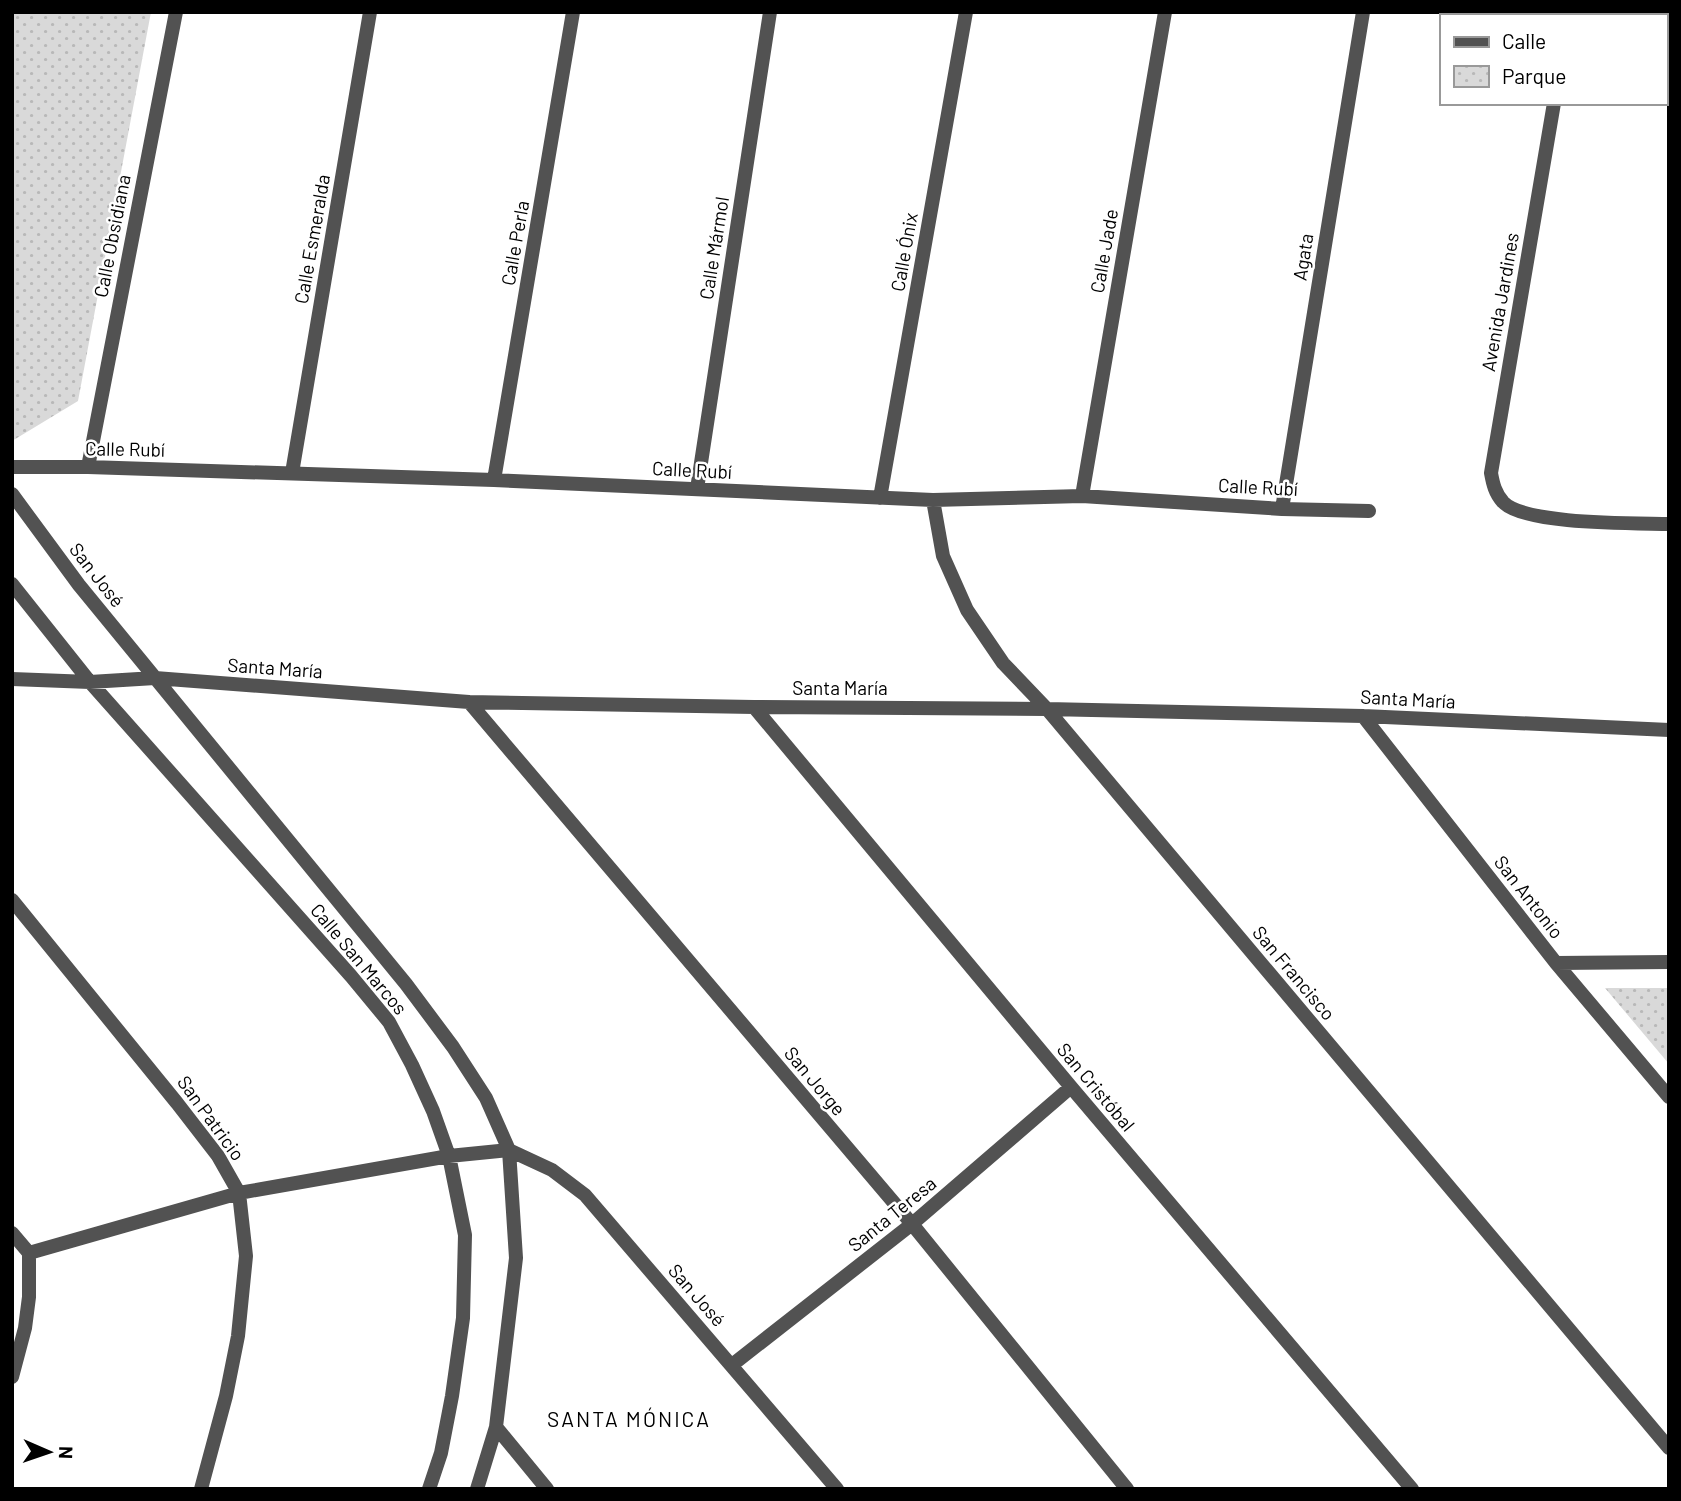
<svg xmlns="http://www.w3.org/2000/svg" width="1681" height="1501" font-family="Barlow,sans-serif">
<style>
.park{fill:url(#park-dots)}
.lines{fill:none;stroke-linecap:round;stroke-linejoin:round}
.street{stroke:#525252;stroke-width:14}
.labels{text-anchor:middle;stroke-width:5;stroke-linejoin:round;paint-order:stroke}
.street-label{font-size:19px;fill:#000;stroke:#fff}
.neighbourhood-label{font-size:21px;letter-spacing:2px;fill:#000;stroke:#fff}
</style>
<defs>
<pattern id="park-dots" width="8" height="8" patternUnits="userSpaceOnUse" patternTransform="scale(1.75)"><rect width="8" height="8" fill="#d9d9d9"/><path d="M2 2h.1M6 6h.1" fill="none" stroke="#b8b8b8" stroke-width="1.8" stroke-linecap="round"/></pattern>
</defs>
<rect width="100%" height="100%" fill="#fff"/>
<path class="park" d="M12,12H151L78,401L12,441Z
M1605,988H1669V1064Z"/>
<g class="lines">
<path class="street" d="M1568,16L1569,12
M1554,103L1491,473C1493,484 1495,493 1503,502C1525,525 1634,523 1669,524
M12,467H88L494,480L933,500L1082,496L1282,509L1369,511
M88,467L176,12
M292,473L370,12
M494,480L573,12
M697,489L770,12
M12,494L79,585L406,984L453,1047L486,1098L509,1150L516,1258L496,1427L477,1489
M1082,496L1165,12
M880,498L966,12
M933,500L943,556L967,610L1003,663L1047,709L1669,1448
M1282,509L1363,12
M12,584L90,682L351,976L389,1022L412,1065L433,1111L449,1156L465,1235L463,1318L452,1396L441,1453L429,1489
M12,679L90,682L155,678L469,702L754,707L1047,709L1363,716L1669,730
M469,702L912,1224L1127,1489
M754,707L1071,1087L1412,1489
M1363,716L1556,963L1669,1097
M12,900L177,1103L218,1156L239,1193L246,1256L238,1336L226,1396L201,1489
M1556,963L1669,962
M12,1233L29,1253
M29,1253L239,1193L449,1156L509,1150L552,1170L585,1195L837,1489
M732,1365L912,1224L1071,1087
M12,1377L25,1328L29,1297V1253
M496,1427L547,1489"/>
</g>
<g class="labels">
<g class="street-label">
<text transform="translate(112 236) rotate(-79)" y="7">Calle Obsidiana</text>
<text transform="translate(312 239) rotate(-80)" y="7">Calle Esmeralda</text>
<text transform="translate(515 243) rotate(-80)" y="7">Calle Perla</text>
<text transform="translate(714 248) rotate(-81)" y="7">Calle Mármol</text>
<text transform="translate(1104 251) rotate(-80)" y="7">Calle Jade</text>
<text transform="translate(904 252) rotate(-80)" y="7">Calle Ónix</text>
<text transform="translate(1303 257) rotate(-81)" y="7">Agata</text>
<text transform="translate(1500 302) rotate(-80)" y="7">Avenida Jardines</text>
<text transform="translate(125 449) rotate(1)" y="7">Calle Rubí</text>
<text transform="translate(692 470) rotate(3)" y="7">Calle Rubí</text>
<text transform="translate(1258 487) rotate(3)" y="7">Calle Rubí</text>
<text transform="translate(97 575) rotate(52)" y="7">San José</text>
<text transform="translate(275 668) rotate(4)" y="7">Santa María</text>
<text x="840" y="695">Santa María</text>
<text transform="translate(1408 699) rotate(3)" y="7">Santa María</text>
<text transform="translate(1529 897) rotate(52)" y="7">San Antonio</text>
<text transform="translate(359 959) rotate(50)" y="7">Calle San Marcos</text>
<text transform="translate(1294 973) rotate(50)" y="7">San Francisco</text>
<text transform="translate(815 1081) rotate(50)" y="7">San Jorge</text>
<text transform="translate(1096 1087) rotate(50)" y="7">San Cristóbal</text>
<text transform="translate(211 1118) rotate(54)" y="7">San Patricio</text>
<text transform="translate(892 1214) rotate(-39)" y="7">Santa Teresa</text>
<text transform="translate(697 1295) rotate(49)" y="7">San José</text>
</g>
<g class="neighbourhood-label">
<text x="629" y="1427">SANTA MÓNICA</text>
</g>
</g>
<rect width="1681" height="1501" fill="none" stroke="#000000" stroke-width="28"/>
<rect x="1440" y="14" width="228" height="91" fill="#ffffff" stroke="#999999" stroke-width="2"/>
<rect x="1454" y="37" width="35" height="10" fill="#525252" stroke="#999999" stroke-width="2"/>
<text x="1502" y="49" font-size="21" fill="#000000">Calle</text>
<rect x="1454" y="66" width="35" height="21" fill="url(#park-dots)" stroke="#999999" stroke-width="2"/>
<text x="1502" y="84" font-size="21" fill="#000000">Parque</text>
<g transform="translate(49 1452) rotate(92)" stroke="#ffffff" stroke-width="5" paint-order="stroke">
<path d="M0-5L12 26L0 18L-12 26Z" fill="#000000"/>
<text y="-10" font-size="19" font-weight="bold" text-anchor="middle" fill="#000000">N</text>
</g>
</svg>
